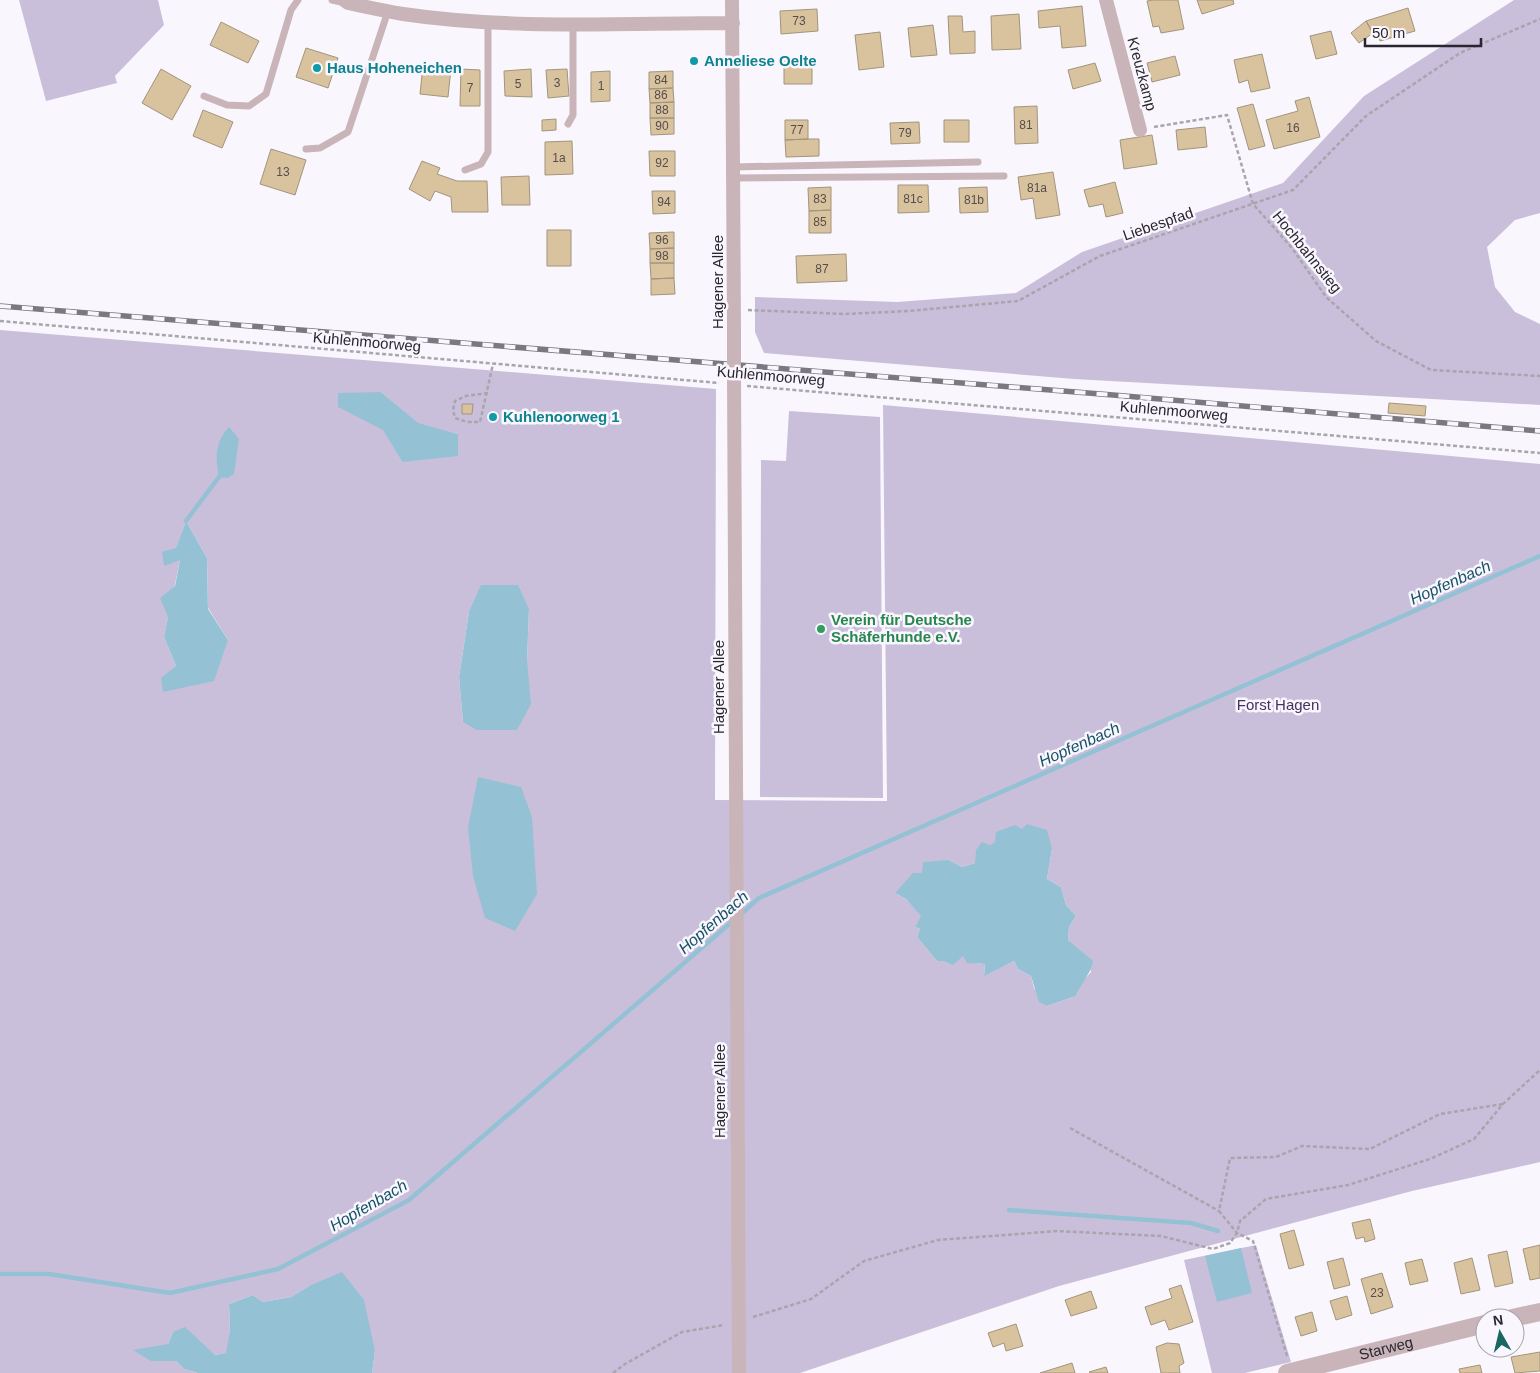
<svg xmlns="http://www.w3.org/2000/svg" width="1540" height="1373" font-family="Arial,sans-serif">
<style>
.green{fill:#cabfdb;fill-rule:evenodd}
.water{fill:#94c1d4}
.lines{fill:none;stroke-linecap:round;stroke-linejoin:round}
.stream{stroke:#94c1d4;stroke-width:4.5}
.building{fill:#d9c39f;stroke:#a2947c}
.path{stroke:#a8a5ad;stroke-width:2.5;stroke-dasharray:4 2.5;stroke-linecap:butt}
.service{stroke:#c9b4b9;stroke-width:7}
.minor{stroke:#c9b4b9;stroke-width:14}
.tertiary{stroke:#c9b4b9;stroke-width:18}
.rail-casing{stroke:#7b7880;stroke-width:5.5}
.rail{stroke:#f9f7fd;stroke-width:4;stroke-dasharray:11;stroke-linecap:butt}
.minor-bridge{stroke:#c9b4b9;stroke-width:14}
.culture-dot{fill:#0f9aa8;stroke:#f9f7fd;stroke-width:2}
.leisure-dot{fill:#2e9e5b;stroke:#f9f7fd;stroke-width:2}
.labels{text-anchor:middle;stroke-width:5;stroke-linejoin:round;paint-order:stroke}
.number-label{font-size:12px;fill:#564d4c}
.culture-label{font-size:15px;font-weight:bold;fill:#0d838f;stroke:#f9f7fd;text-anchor:start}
.street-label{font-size:15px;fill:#2a2630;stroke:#f9f7fd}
.leisure-label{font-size:15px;font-weight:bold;fill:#27864d;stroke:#f9f7fd;text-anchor:start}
.park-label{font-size:15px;fill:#463161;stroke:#f9f7fd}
.water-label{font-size:16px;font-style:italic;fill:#165166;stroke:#f9f7fd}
</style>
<rect width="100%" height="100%" fill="#f9f7fd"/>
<path class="green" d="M19,0H158L164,25L115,76L117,83L46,101Z
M1514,0H1540V213L1515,220L1487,247L1495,287L1515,312L1540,324V405L1074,379L764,353L755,332V297L897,302L1016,293L1082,252L1283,183L1364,96Z
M0,330L716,389L715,800L887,801L883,405L1540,464V1162L1412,1191L1059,1286L800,1373H372L375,1351L309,1286L291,1297L263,1302L253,1295L229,1304L230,1330L227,1353L215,1355L173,1332L168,1344L151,1361H176L184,1369L198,1373H0ZM381,392L418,424L458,434L402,462L383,429ZM186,521L207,558L208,608L228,640L176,666L164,637L180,560L176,549ZM529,609L527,661L463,722L459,677L469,612ZM1021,829L1052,849L1047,879L1061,887L1066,905L1076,916L1069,927L1068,940L1088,959L1091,972L1082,982L1076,996L1047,1006L1034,988L1031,976L1018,969L1014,961L984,975L985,964H978L963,956L937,961L917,937L920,929L915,927L922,916L906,899L895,893L922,873L949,860L962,867L975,863L990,845Z
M789,411L880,417L883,798L760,797L761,460L786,461Z
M1256,1245L1291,1362L1245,1373H1212L1184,1260Z"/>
<path class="water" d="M381,392L418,423L458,434V456L402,462L383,430L338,407V393Z
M229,427L239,439L234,474L228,478L219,477C215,458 215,442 229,427Z
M186,521L207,558L208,609L228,640L214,681L163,692L161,678L176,666L164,637L168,617L160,598L175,586L180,560L164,566L162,552L176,548Z
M481,585H518L529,609L527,661L531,704L517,730H477L463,722L459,677L469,612Z
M478,777L521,787L532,817L537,894L515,931L485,918L473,876L468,827Z
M1027,824L1047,830L1052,849L1047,879L1061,887L1066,905L1076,916L1069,927L1068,940L1093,961C1091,974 1081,983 1076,996L1047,1006L1039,1002L1031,976L1018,969L1014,961L984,976L985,964L967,963L963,956L953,965L944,961H937L917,937L920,929L915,927L921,916L906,899L895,893L913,873H922L923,862L949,860L962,867L975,863L976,850L982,842L990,845L995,842L996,832L1015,825L1022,829Z
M1241,1248L1252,1293L1217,1302L1205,1256Z
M342,1272L364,1300L375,1351L372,1373H198L184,1369L176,1361H151L133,1350L168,1344L173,1332L185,1327L215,1355L226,1353L230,1330L229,1304L253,1295L263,1302L291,1297L309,1286Z"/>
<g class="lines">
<path class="stream" d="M186,521L219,477
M740,915L759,898L1540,556
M1009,1210L1191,1223L1218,1231
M0,1274H49L170,1293L278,1269L409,1200L734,920"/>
</g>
<path class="building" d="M1153,0H1178L1184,29L1161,33L1159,26L1153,27L1147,1Z
M1197,0H1233L1234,4L1202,14Z
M1082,6L1086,46L1062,48L1060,26L1039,28L1038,11Z
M1408,8L1415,31L1380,41L1377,32L1373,33L1366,21Z
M817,9L818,31L781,34L780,11Z
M1019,14L1021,49L992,50L991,16Z
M948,16H962L963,32L975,31V53L950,54Z
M1366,21L1373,33L1359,43L1351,33Z
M221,22L259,41L248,63L210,45Z
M933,25L937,55L911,57L908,28Z
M1331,31L1337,54L1316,59L1310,36Z
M880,32L884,67L859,70L855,35Z
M306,48L338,58L328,88L296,77Z
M1262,54L1270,88L1251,92L1248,80L1239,83L1234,60Z
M1175,56L1180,75L1152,82L1147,63Z
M812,60V84H784V61Z
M1095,63L1101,81L1073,89L1068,70Z
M423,65L451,68L448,97L420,94Z
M161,69L191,86L172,120L142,103Z
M461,69L480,70V106H460Z
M531,69L532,97L505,96L504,71Z
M567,69L569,96L548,98L546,70Z
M610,71V101L591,102V72Z
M673,71V88L649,89V72Z
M673,88L674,102L650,103L649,89Z
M1309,97L1320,137L1274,149L1266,120L1298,111L1295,101Z
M674,102V118H650V103Z
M1253,104L1265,146L1249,150L1237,108Z
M1037,106L1038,143L1015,144L1014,107Z
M203,110L233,122L222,148L193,136Z
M650,118H674V134L651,135Z
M556,119V130L542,131V120Z
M785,120H808V139L785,140Z
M944,120H969V142H944Z
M919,122L920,143L891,144L890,123Z
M1205,127L1207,147L1178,150L1176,130Z
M1152,135L1157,164L1124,169L1120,140Z
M808,139H819V156L786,157L785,140Z
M572,141L573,174L545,175V142Z
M271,149L306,160L295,195L260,184Z
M649,151H675V176H650Z
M422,161L440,168L437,174L457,181H487L488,212H452L451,197L435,191L430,201L409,189Z
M1053,172L1060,215L1036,219L1033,198L1021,200L1018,177Z
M529,176L530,205H502L501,177Z
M1115,182L1123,213L1106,217L1103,204L1089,207L1084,190Z
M898,185H928L929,212L898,213Z
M831,187V210L809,211L808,188Z
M987,187L988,212L960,213L959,188Z
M652,191H675V213L653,214Z
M831,210V233H809V211Z
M547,230H571V266H547Z
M674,232V248L650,249L649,233Z
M674,248V263H650V249Z
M846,254L847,281L797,283L796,256Z
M650,263H674V278L651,279Z
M674,278L675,294L651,295V279Z
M1389,403L1426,406L1425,416L1388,413Z
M462,404H473L472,414H462Z
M491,414L496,415L495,420L490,419Z
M1370,1219L1375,1239L1365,1242L1364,1237L1356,1239L1352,1223Z
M1294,1230L1304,1265L1289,1269L1280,1234Z
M1540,1245V1278L1530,1280L1523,1249Z
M1507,1251L1513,1283L1495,1287L1488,1255Z
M1343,1258L1350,1285L1334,1289L1327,1262Z
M1472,1258L1480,1290L1461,1294L1454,1263Z
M1422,1259L1428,1281L1410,1285L1405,1263Z
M1382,1273L1393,1307L1371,1314L1361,1279Z
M1181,1285L1193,1322L1169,1330L1165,1320L1151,1325L1145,1307L1172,1298L1169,1289Z
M1091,1291L1097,1308L1071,1316L1065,1300Z
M1347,1296L1352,1315L1336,1320L1330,1301Z
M1312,1312L1317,1331L1301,1336L1295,1317Z
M1016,1324L1023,1346L1006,1351L1004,1343L993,1347L988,1333Z
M1167,1343L1179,1344L1184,1363L1179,1366L1180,1373H1161L1156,1347Z
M1540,1352V1371L1515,1373L1511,1357Z
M1072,1363L1075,1373H1040Z
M1480,1365L1482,1373H1460L1459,1369Z
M1106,1367L1108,1373H1090L1089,1372Z"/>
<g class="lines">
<path class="path" d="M1154,127L1227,115L1253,204L1292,248L1326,297L1376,341L1431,370L1540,376
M748,310L845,314L909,311L1018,301L1100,256L1293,190L1366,116L1460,53L1540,19
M0,321L719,383
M747,386L1540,453
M488,393L466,396L455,401L453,410L455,418L467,422H480L493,364
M1070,1128L1219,1211
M753,1317L811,1299L864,1261L938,1240L1057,1231L1161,1236L1213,1249L1230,1243L1237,1233L1240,1221L1266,1199L1348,1185L1430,1159L1474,1139L1503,1104L1540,1070
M1287,1356L1253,1241L1237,1233L1219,1211L1230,1158L1276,1157L1302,1146L1370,1149L1440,1114L1503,1104
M613,1373L625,1364L682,1332L724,1325"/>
<path class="service" d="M332,0L346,3
M204,96L227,105L249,106L266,94L291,10L298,0
M568,124L573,115V24
M306,149L320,148L348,132L388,11
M733,167L978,162
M465,170L481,164L488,152V21
M733,178L1004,176"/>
<path class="minor" d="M344,0L348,3C366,7 385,11 403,14C511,30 624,23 733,23
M732,0L734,329
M1106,0L1140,130
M734,375L739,1373"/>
<g class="tertiary">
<path d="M1512,1318L1540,1312"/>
<path id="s1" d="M1287,1373L1485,1324"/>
</g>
<defs>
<path id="rail" d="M0,306L1113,395L1540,431"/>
</defs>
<use href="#rail" class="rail-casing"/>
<use href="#rail" class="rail"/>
<path class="minor-bridge" d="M734,375V329"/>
</g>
<g class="culture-dot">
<circle cx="694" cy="61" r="5"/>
<circle cx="317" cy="68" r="5"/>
<circle cx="493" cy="417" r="5"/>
</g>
<circle class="leisure-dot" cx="821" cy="629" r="5"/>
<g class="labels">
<g class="number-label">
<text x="799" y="25">73</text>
<text x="661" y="84">84</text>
<text x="557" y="87">3</text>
<text x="518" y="88">5</text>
<text x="601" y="90">1</text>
<text x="470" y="92">7</text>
<text x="661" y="99">86</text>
<text x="662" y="114">88</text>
<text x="1026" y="129">81</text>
<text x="662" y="130">90</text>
<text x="1293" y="132">16</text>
<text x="797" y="134">77</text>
<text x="905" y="137">79</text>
<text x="559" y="162">1a</text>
<text x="662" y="167">92</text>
<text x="283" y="176">13</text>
<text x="1037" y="192">81a</text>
<text x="820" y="203">83</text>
<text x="913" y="203">81c</text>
<text x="974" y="204">81b</text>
<text x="664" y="206">94</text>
<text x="820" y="226">85</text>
<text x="662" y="244">96</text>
<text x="662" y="260">98</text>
<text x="822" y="273">87</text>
<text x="1377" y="1297">23</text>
</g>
<g class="culture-label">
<text x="704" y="66">Anneliese Oelte</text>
<text x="327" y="73">Haus Hoheneichen</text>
<text x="503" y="422">Kuhlenoorweg 1</text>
</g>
<g class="street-label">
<text transform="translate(1142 74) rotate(75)" y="5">Kreuzkamp</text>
<text transform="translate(1158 224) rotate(-19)" y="5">Liebespfad</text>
<text transform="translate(1307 252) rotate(51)" y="5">Hochbahnstieg</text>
<text transform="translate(718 282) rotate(-90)" y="5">Hagener Allee</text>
<text transform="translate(367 342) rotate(5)" y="5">Kuhlenmoorweg</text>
<text transform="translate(771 376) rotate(5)" y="5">Kuhlenmoorweg</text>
<text transform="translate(1174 411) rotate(5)" y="5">Kuhlenmoorweg</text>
<text transform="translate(719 687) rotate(-90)" y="5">Hagener Allee</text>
<text transform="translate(720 1091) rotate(-90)" y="5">Hagener Allee</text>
<text dy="5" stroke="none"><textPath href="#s1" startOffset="102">Starweg</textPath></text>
</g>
<g class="leisure-label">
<text x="831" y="625">Verein für Deutsche<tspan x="831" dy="17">Schäferhunde e.V.</tspan></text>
</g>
<g class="park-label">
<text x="1278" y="710">Forst Hagen</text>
</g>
<g class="water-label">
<text transform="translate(1450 582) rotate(-24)" y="6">Hopfenbach</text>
<text transform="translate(1079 744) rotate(-24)" y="6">Hopfenbach</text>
<text transform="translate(713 922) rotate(-41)" y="6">Hopfenbach</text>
<text transform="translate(368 1205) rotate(-30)" y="6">Hopfenbach</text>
</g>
</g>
<g transform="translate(1500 1333) rotate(352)"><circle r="24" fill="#f9f7fd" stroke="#a6a3ab"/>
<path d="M0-4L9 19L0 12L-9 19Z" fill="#196662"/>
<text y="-8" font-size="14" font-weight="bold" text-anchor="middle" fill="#2a2630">N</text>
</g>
<path d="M1365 38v8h116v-8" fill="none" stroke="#2a2630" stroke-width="2.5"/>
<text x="1372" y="38" font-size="15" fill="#2a2630" stroke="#f9f7fd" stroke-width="4" paint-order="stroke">50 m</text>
</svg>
